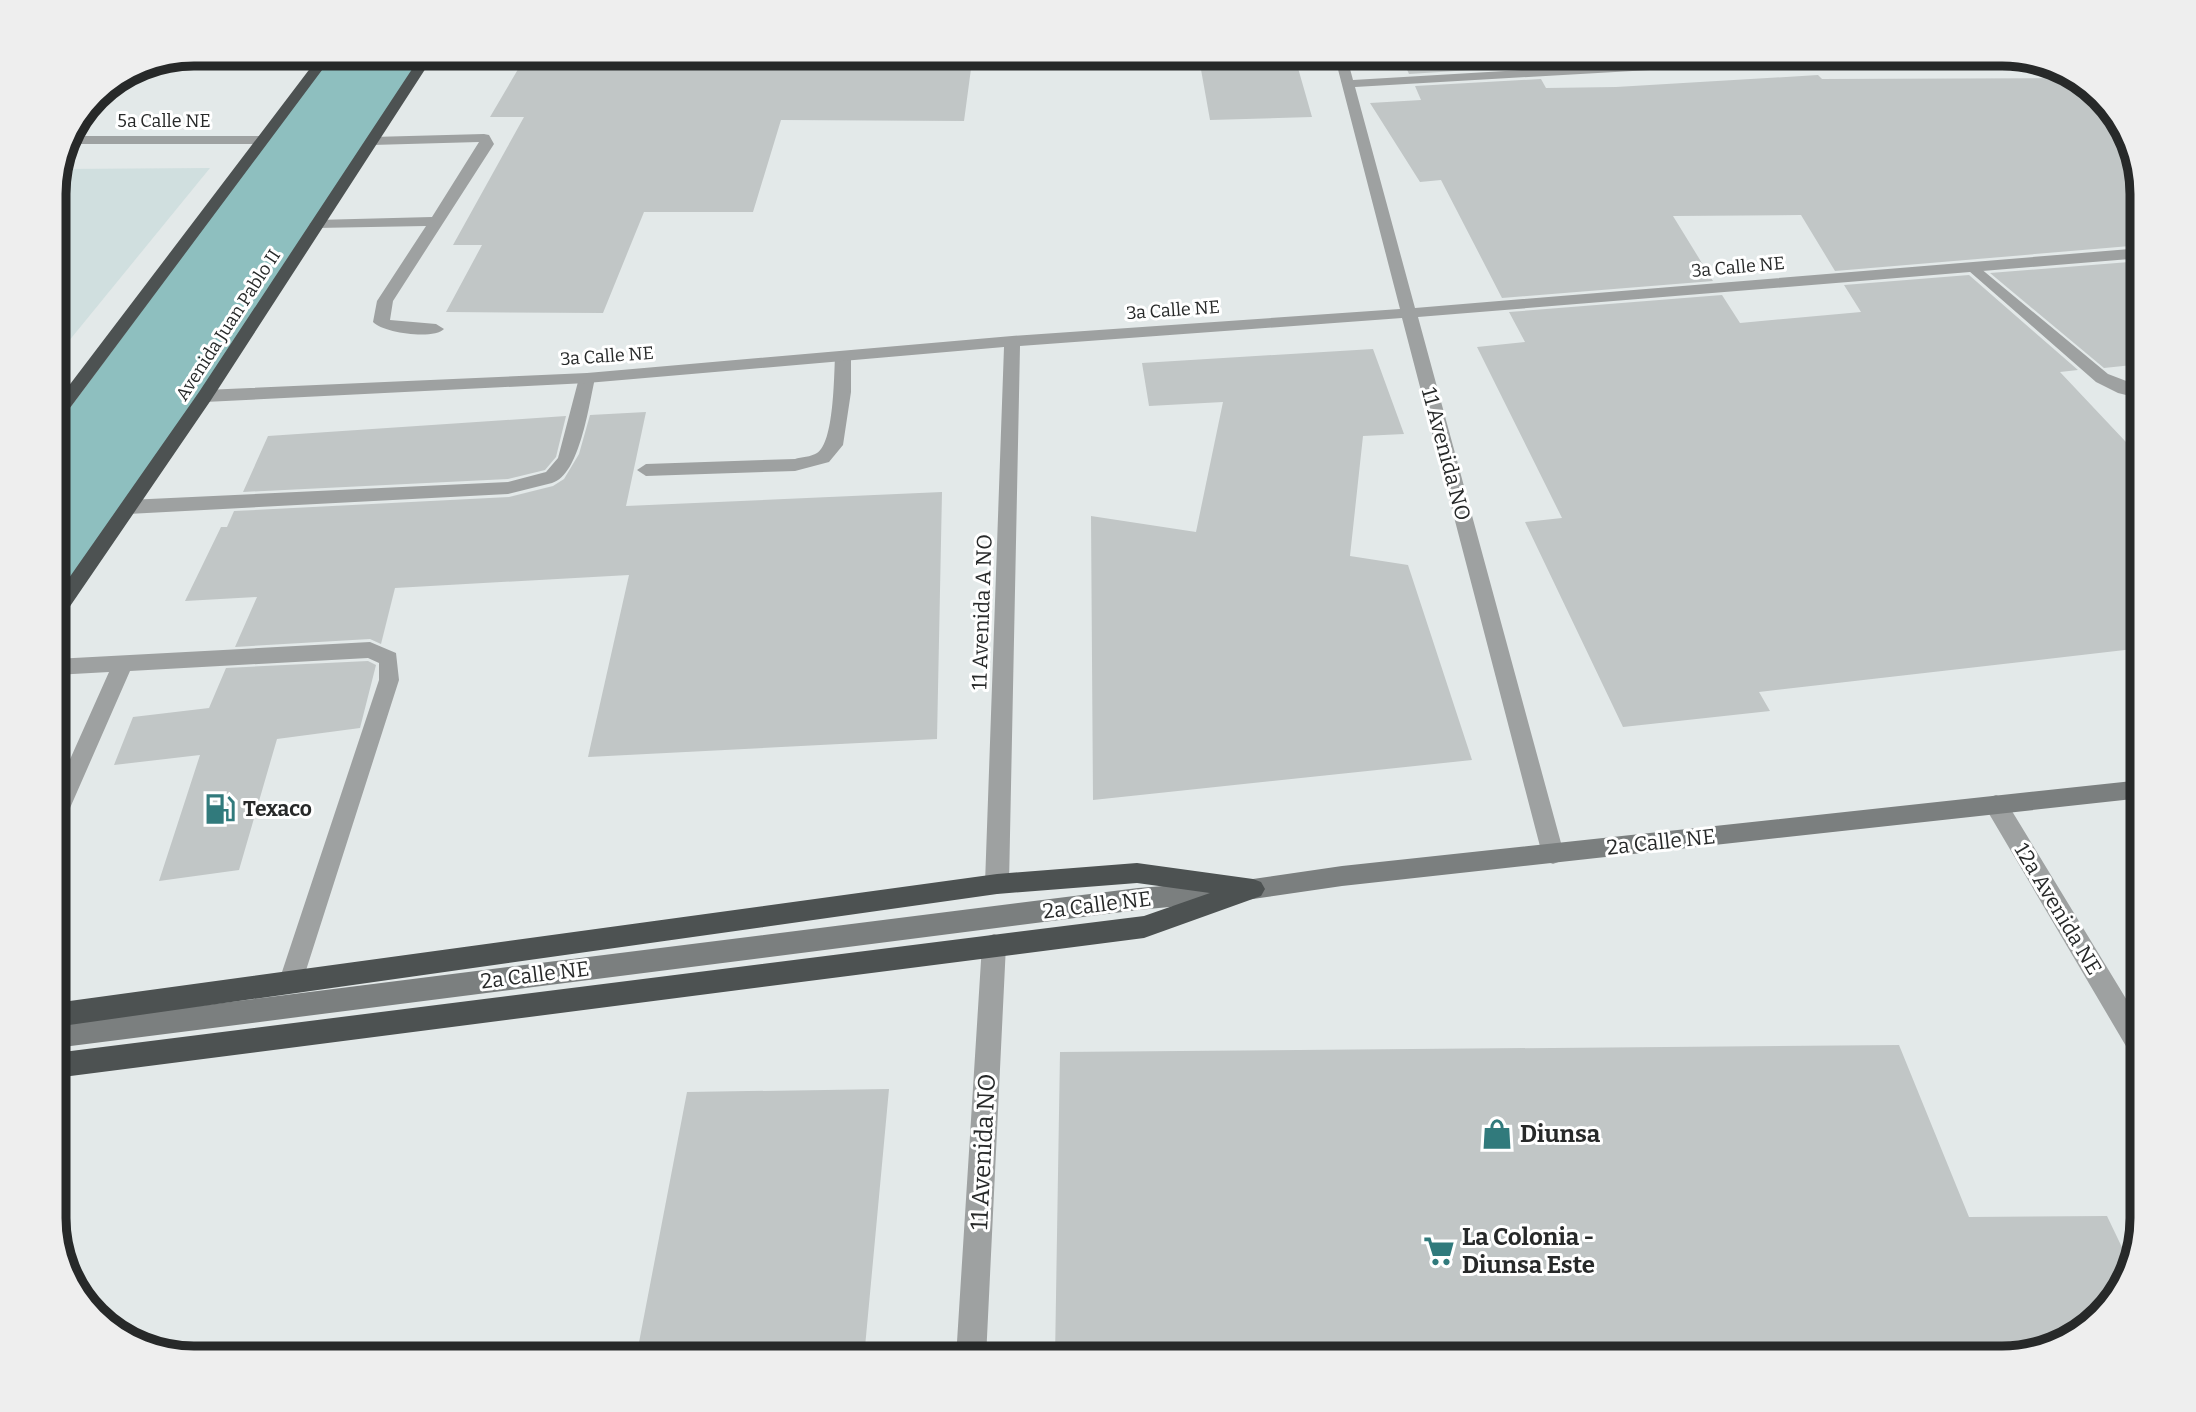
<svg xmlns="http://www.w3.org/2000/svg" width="2196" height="1412" font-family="Bitter,serif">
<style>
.built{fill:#d0dfdf}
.green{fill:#8ebfbf}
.building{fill:#c1c6c6}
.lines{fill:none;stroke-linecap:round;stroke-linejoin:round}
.lane{fill:#9ea1a1;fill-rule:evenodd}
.street{fill:#9ea1a1;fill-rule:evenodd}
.secondary{fill:#7b7f7f;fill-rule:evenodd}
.highway{fill:#4d5252;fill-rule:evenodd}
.labels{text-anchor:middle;stroke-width:6;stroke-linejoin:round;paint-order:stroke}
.far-street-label{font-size:18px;fill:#272929;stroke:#fff}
.street-label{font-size:21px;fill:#272929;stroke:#fff}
.poi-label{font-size:21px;font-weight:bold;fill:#272929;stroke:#fff;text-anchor:start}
.near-poi-label{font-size:24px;font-weight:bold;fill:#272929;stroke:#fff;text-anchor:start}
.near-street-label{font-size:24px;fill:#272929;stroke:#fff}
.rim{fill:none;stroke:#272929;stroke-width:9}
</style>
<rect width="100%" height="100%" fill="#e3e9e9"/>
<path class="built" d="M210,168L55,358V186L58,169Z"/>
<path class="green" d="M332,54H426L55,610V428Z"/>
<path class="building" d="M527,54H973L964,121L781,120L753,212H644L603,313L446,312L482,245H453L524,117H490Z
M1400,54H1528L1535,66L1409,74Z
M1296,61L1312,117L1210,120L1200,64Z
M1818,75L1822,79L2079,78L2123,125L2142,194V245L1835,271L1801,215L1673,216L1713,281L1502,298L1441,180L1420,182L1370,103L1421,100L1415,86L1541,79L1546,88L1616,87Z
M2142,261V364L2104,368L1990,273Z
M1969,275L2078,370L2060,372L2142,459V648L1759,692L1770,711L1623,727L1525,522L1562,518L1477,347L1525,342L1509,312L1722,295L1740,323L1861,312L1844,285Z
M1373,349L1404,434L1363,436L1350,556L1408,565L1472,760L1093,800L1091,516L1196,532L1223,402L1149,406L1142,363Z
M646,412L626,506L942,492L937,739L588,757L629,575L395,588L381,644L370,639L235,647L257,597L185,601L221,527H227L234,511L509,497L553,486L564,479L579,454L590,415Z
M566,416L556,457L545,470L508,479L243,492L268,436Z
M368,661L376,665L360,728L277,739L239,870L159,881L200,755L114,765L133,717L209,708L226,668Z
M1899,1045L1969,1217L2107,1216L2129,1262L2118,1295L2071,1339L2002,1358H1055L1060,1052Z
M889,1089L864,1358H636L687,1092Z"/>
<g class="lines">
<path class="lane" d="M484,134L489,135L494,144L393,301L390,320L436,324L444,329C434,340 383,333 373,322L377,301L426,226L316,228L309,224L316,220L432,217L479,142L372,145L365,141L372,137Z
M1974,263L2108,374L2142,387V399L2118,393L2096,382L1969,271L1966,268Z
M843,351L851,356V392L843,445L829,462L795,471L646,476L637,470L646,464L795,459C801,457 811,457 817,453C834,443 834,376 835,356Z
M587,373L595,378C589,404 580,475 552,483L508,494L128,514L119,507L128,500L508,482L546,472L558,458L579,378Z
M370,642L396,653L399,680L300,989L291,993L282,989L279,981L379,680V663L368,658L130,671L63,824L55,827V793L109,672L55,675V659Z"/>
<path class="street" d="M1334,54H1346L1353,80L1787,54H1862L1856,58L1355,87L1415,308L2142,248V258L1418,317L1564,854L1561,861L1553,864L1545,861L1542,854L1402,318L1020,346L1009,884L1005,891L997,894L989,891L985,884L1004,347L587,383L205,402L196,396L205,390L587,373L1012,336L1400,309Z
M68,136H263L270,140L263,144H64Z
M1996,795L2004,798L2142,1025V1061L2133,1058L1988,812L1985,805L1988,798Z
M994,934L1002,937L1006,945L986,1358H956L982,945L986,937Z"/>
<path class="secondary" d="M2142,780V798L1342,886L1253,899L1138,910L55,1048V1024L1138,888L1253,879L1342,866Z"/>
<path class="highway" d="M321,54H334L61,420L55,422V404Z
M422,54H435L211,400L62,618L55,620V598L199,392Z
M1137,863L1253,879L1261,882L1265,889L1261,896L1144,938L55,1078V1053L1144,916L1210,893L1137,883L997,894L55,1027V1003L997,874Z"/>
</g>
<defs>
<symbol id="fuel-bare" viewBox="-9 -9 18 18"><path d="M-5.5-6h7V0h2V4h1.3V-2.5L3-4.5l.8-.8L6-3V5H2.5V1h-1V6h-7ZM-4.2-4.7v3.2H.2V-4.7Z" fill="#317a7c" stroke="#fff" stroke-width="2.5" paint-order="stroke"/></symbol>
<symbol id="shop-bare" viewBox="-9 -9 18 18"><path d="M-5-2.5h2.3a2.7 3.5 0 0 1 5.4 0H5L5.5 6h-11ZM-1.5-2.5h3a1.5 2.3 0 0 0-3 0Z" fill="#317a7c" stroke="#fff" stroke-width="2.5" paint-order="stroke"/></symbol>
<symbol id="supermarket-bare" viewBox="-9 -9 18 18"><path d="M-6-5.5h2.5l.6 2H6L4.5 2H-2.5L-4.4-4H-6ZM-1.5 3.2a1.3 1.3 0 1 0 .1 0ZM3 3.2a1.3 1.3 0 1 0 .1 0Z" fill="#317a7c" stroke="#fff" stroke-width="2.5" paint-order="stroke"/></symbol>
</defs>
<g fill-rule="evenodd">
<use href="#fuel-bare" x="198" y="787" width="44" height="44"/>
<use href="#shop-bare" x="1475" y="1112" width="44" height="44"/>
<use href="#supermarket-bare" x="1417" y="1229" width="44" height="44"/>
</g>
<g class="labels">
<g class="far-street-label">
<text x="164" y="127">5a Calle NE</text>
<text transform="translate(1738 267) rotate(-5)" y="6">3a Calle NE</text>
<text transform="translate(1173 310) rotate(-4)" y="6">3a Calle NE</text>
<text transform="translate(228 325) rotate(-57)" y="6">Avenida Juan Pablo II</text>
<text transform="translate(607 356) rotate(-4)" y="6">3a Calle NE</text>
</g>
<g class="street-label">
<text transform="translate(1446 454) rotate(75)" y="7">11 Avenida NO</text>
<text transform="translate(982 612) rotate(-88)" y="7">11 Avenida A NO</text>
<text transform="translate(1661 842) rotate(-6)" y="7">2a Calle NE</text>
<text transform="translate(1097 905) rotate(-7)" y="7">2a Calle NE</text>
<text transform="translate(2058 909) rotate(59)" y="7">12a Avenida NE</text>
<text transform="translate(535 975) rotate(-7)" y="7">2a Calle NE</text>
</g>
<g class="poi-label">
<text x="243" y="816">Texaco</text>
</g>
<g class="near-poi-label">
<text x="1520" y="1142">Diunsa</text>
<text x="1462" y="1245">La Colonia -<tspan x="1462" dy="28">Diunsa Este</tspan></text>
</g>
<g class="near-street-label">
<text transform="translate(983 1152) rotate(-87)" y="8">11 Avenida NO</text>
</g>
</g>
<path d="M0 0H2196V1412H0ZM194 66H2002A128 128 0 0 1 2130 194V1218A128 128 0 0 1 2002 1346H194A128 128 0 0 1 66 1218V194A128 128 0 0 1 194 66Z" fill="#eee" fill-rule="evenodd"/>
<path class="rim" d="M194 66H2002A128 128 0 0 1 2130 194V1218A128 128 0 0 1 2002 1346H194A128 128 0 0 1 66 1218V194A128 128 0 0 1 194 66Z"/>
</svg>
